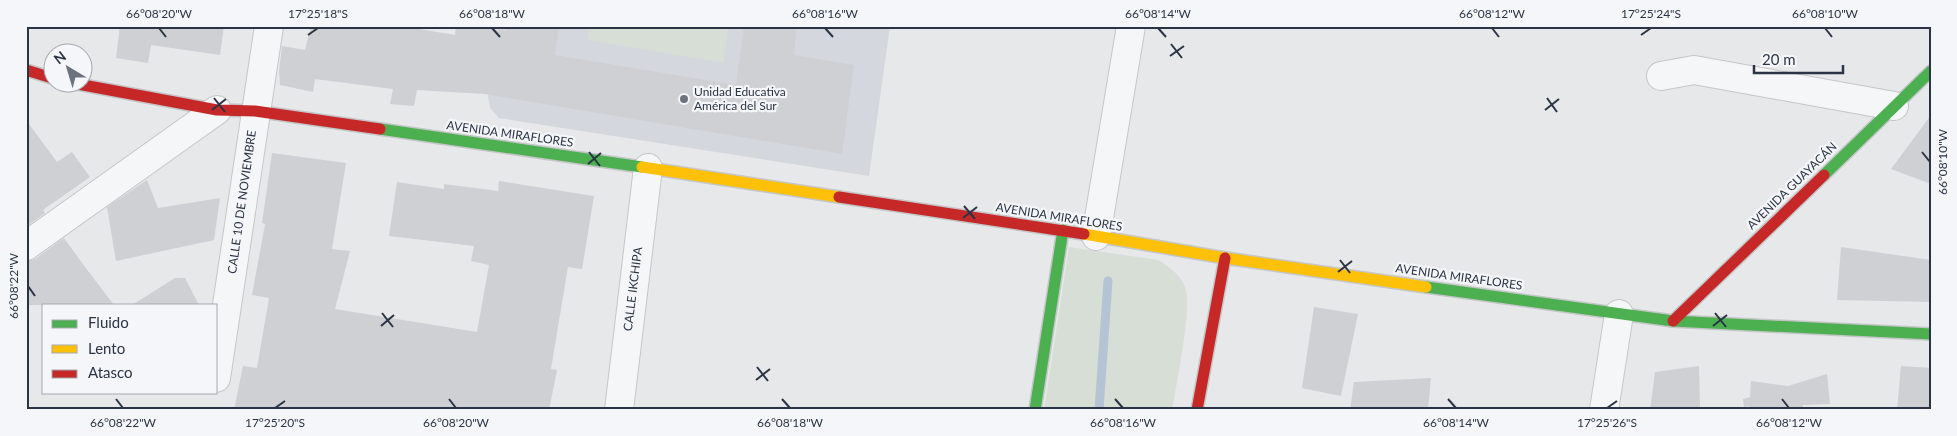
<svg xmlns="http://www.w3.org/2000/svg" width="1957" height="436" font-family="Lato,sans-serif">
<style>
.built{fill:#d4d7dd}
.green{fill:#d6ded6}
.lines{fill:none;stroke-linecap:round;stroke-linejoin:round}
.stream{stroke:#b4c4d5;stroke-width:9}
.building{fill:#ced0d3}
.street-casing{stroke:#c4c6c8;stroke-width:30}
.fast-casing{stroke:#c4c6c8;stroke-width:14}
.slow-casing{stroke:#c4c6c8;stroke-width:14}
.jam-casing{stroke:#c4c6c8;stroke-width:14}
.street{stroke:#f5f6f7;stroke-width:28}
.fast{stroke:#4caf50;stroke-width:11}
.slow{stroke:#ffc107;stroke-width:11}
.jam{stroke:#c62828;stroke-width:11}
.ticks{fill:none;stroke:#2b3445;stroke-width:2}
.poi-dot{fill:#6c737f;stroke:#f4f6f9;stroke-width:2}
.labels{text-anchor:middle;stroke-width:4.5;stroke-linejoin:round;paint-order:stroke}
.poi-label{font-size:12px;fill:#2b3445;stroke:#f4f6f9;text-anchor:start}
.street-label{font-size:12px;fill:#2b3445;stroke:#f4f6f9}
.neatline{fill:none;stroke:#2b3445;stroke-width:2}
.ticks-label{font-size:12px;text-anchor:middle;fill:#2b3445}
</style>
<rect width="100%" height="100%" fill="#e6e8ea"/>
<path class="built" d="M499,26H890L869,176L499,118L490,108L488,96Z"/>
<path class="green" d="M589,26H728L724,63L587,40Z
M1069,247L1158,260C1169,267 1180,274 1185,287C1193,304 1176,387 1172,410H1044Z"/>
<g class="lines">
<path class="stream" d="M1099,410L1108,281"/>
</g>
<path class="building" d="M120,26H224L220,55L151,45L148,63L116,58Z
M311,26H401L455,35L456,26H470L506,31V26H559L555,55L736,85L744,26H797L794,55L854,65L842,154L484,94L417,90L414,106L390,104L393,89L315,79L313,92L280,85L279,71L282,46L305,50Z
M1931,115V184L1891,169Z
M26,120L57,162L72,152L90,177L43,210L45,213L26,227Z
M272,153L346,163L332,249L350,251L335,309L477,332L489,265L471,261L474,246L389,236L397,182L444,189V184L498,191L499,181L594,196L582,269L568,267L551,369L557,370L549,410H234L243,366L257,368L269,298L252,295L265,224L262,223Z
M147,180L158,208L220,198L214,240L116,261L107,207Z
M64,238L85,267L114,305H26V261L35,259Z
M1841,247L1931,260V302L1837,300Z
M175,278H185L199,305H132Z
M1314,307L1358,314L1341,396L1302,388Z
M1699,366L1700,408L1650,410L1655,372Z
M1901,366L1931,368V410H1897Z
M1827,374L1830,404L1803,405V410H1749V406L1744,407L1743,399L1750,397L1751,381L1788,386Z
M1431,378L1428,410H1350L1354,382Z"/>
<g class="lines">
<defs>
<path id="street" d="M1661,76L1694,70L1894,106
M1096,236L1131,26
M26,246L217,110
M216,378L269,26
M619,410L648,168
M1604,410L1619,314"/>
<path id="fast" d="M380,129L642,167
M1824,175L1931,71
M1426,287L1673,321L1931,334
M1035,410L1063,230"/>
<path id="slow" d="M642,167L839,197
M1084,234L1225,258L1426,287"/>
<path id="jam" d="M26,70L52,78
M67,82L217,110L255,111L380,129
M839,197L1084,234
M1673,321L1824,175
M1197,410L1225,258"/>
</defs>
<use href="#street" class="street-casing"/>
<use href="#fast" class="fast-casing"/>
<use href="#slow" class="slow-casing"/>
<use href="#jam" class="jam-casing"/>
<use href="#street" class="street"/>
<use href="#fast" class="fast"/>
<use href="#slow" class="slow"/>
<use href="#jam" class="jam"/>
</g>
<path class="ticks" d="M159,28L166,37M492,28L500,37M825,28L833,37M1158,28L1166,37M1492,28L1499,37M1825,28L1832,37M308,35L318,28M1641,35L1651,28M1171,44L1182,58M1170,56L1184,46M214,98L225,112M1547,98L1557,112M212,110L226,99M1545,110L1559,99M589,152L600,166M1922,152L1930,162M588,164L601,153M964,206L975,219M963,218L977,207M1340,260L1350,273M1338,272L1352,261M28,286L35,296M382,313L393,327M1715,313L1726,327M381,326L394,315M1713,326L1727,315M757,367L768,381M756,380L770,369M116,399L123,408M449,399L456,408M782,399L790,408M1115,399L1123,408M1448,399L1456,408M1782,399L1789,408M275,408L285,401M1607,408L1617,401"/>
<circle class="poi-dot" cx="684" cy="99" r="5"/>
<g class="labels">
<g class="poi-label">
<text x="694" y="96">Unidad Educativa<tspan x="694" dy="14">América del Sur</tspan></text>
</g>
<g class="street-label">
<text transform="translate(510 134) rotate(8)" y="4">AVENIDA MIRAFLORES</text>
<text transform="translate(1792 186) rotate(-44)" y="4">AVENIDA GUAYACÁN</text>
<text transform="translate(242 202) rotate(-82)" y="4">CALLE 10 DE NOVIEMBRE</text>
<text transform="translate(1059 217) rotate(9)" y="4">AVENIDA MIRAFLORES</text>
<text transform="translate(1459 277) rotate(8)" y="4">AVENIDA MIRAFLORES</text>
<text transform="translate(633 289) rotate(-83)" y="4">CALLE IKCHIPA</text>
</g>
</g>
<rect width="1957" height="436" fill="none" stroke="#f4f6f9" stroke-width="55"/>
<rect x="42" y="304" width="175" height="90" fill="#f4f6f9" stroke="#a4a8b1"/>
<rect x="52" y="320" width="25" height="8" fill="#4caf50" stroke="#a4a8b1"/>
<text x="88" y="328" font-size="15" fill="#2b3445">Fluido</text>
<rect x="52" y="345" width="25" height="8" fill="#ffc107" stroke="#a4a8b1"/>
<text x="88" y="354" font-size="15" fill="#2b3445">Lento</text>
<rect x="52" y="370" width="25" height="8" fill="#c62828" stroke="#a4a8b1"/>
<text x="88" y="378" font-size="15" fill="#2b3445">Atasco</text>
<g transform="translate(68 68) rotate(322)"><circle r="24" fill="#f4f6f9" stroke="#a4a8b1"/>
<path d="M0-4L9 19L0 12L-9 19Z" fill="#6c737f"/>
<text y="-8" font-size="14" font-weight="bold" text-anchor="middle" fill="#2b3445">N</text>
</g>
<path d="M1754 65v8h89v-8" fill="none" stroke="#2b3445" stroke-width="2.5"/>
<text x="1762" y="65" font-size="15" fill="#2b3445" stroke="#f4f6f9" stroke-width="4" paint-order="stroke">20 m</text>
<rect x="28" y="28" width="1902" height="380" class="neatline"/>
<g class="ticks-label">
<text x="159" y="18">66°08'20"W</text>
<text x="318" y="18">17°25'18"S</text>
<text x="492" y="18">66°08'18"W</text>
<text x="825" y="18">66°08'16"W</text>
<text x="1158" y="18">66°08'14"W</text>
<text x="1492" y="18">66°08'12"W</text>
<text x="1651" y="18">17°25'24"S</text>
<text x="1825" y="18">66°08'10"W</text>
<text transform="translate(1943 162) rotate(-90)" y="4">66°08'10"W</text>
<text transform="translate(14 286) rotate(-90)" y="4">66°08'22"W</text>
<text x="123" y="427">66°08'22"W</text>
<text x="275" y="427">17°25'20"S</text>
<text x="456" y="427">66°08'20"W</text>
<text x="790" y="427">66°08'18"W</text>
<text x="1123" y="427">66°08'16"W</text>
<text x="1456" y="427">66°08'14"W</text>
<text x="1607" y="427">17°25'26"S</text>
<text x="1789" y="427">66°08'12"W</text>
</g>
</svg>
